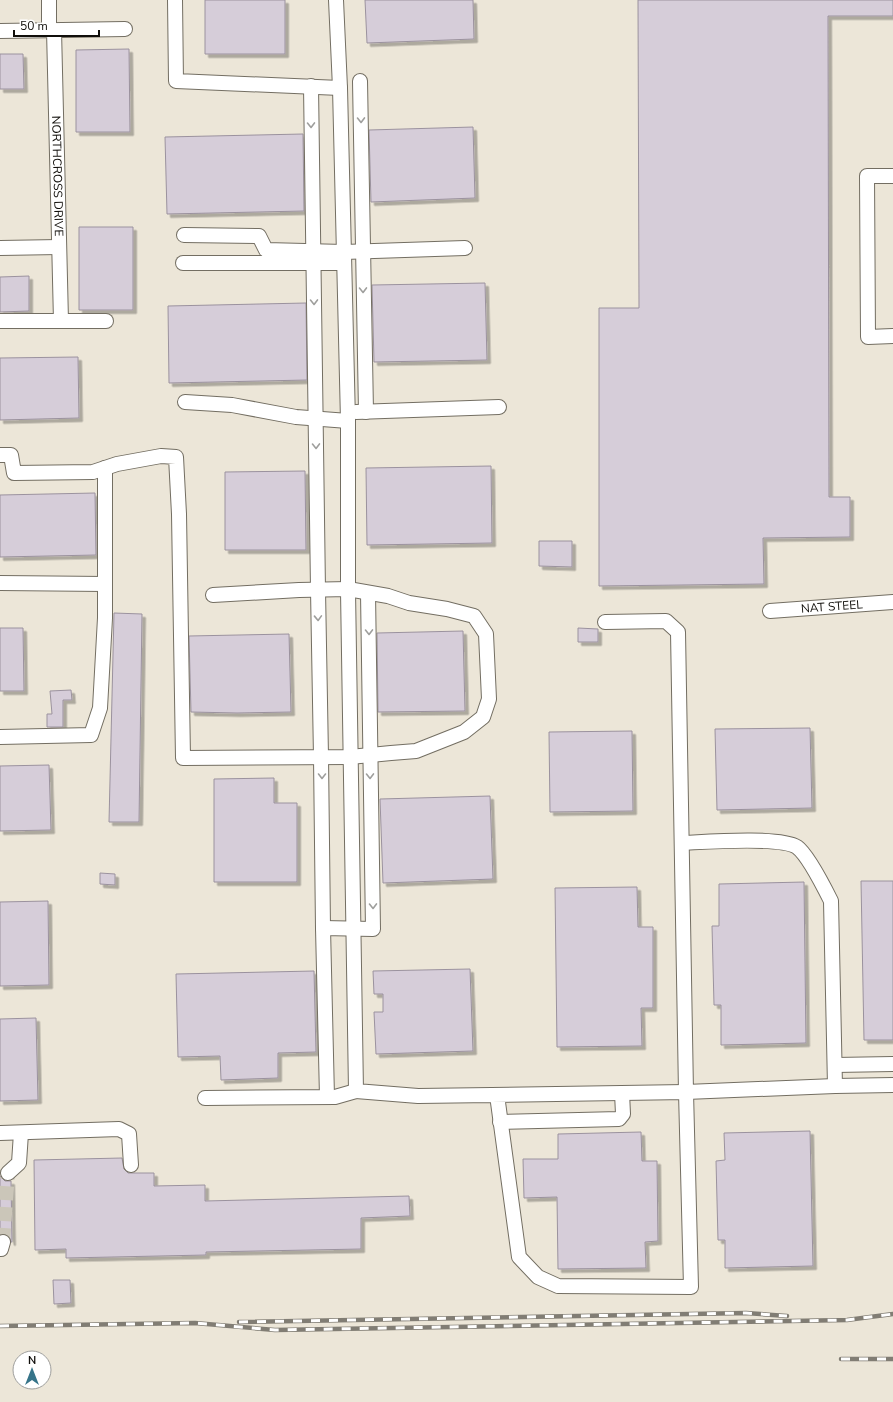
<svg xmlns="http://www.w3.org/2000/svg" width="893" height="1402" font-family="'Nunito Sans',sans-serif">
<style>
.building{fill:#d6cdd9;stroke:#9b929e;filter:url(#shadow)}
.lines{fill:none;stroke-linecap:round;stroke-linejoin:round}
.minor-tunnel{stroke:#cbc6b9;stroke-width:14;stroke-dasharray:14 7;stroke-linecap:butt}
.minor-casing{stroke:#736e62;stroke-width:16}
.minor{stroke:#fff;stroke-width:14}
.rail-casing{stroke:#817d74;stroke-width:4.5}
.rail{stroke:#fff;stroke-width:3;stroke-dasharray:9;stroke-linecap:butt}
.oneway{stroke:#9f9f9d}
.labels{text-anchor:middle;stroke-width:3;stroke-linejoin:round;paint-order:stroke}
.street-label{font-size:12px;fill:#100e0a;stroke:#fff}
</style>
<defs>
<filter id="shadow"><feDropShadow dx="3.5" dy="3.5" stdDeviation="0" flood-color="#0004"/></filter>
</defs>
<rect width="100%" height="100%" fill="#ece6d8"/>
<path class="building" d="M205,0H285V54H205Z
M365,0H473L474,39L367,43Z
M638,0H893V16H828L829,497H850V537L763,538L764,584L599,586V308H639Z
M129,49L130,132H76V50Z
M0,54H23L24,89H0Z
M473,127L475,198L371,202L369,130Z
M303,134L304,211L167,214L165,137Z
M79,227H133V310H79Z
M29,276V311L0,312V277Z
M485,283L487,360L374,362L372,285Z
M306,303L307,380L169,383L168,306Z
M78,357L79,418L0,420V358Z
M491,466L492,543L367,545L366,468Z
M305,471L306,550H225V472Z
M95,493L96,555L0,557V495Z
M539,541H572V567L539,566Z
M114,613L142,614L139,822H109Z
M0,628H23L24,691H0Z
M578,628L598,629V642H578Z
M463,631L465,711L378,712L377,633Z
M289,634L291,712L237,713L191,712L189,636Z
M71,690L72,700H63V727H47V714H52L50,691Z
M810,728L812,808L717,810L715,729Z
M632,731L633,811L550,812L549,732Z
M49,765L51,830L0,831V766Z
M274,778V803H297V882H214V779Z
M490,796L493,879L383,883L380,799Z
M100,873L115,874V885L100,884Z
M861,881H893V1040H864Z
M804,882L806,1043L721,1045V1005H714L712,926H719V884Z
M637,887L638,927H653V1008H641L642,1046L557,1047L555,888Z
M48,901L49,985L0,986V902Z
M470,969L473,1051L376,1054L374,1012H383V994H374L373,971Z
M314,971L316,1052L278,1053V1078L221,1080L220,1056L178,1057L176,974Z
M36,1018L38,1100L0,1101V1019Z
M810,1131L813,1266L725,1268V1240H718L716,1161L725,1160L724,1133Z
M641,1132L642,1161H657L658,1241L645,1242L646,1268L558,1269L557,1197L524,1198L523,1159H558V1134Z
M122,1158L124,1169L128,1173H154V1186L205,1185V1201L409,1196L410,1216L361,1218V1249L206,1252V1255L66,1258V1249L35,1250L34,1160Z
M0,1176L5,1181H11L12,1242H11L9,1236L5,1234H0Z
M53,1280H70L71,1303L54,1304Z"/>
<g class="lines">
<path class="minor-tunnel" d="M3,1242L8,1173"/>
<defs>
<g id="minor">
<path d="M49,0V30"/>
<path d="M175,0L176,81L340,88"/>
<path d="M336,0L340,88L348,421V591L356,1091L418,1096L686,1092L691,1287L558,1286L538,1277L519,1257L497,1095"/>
<path id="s1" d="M54,30L61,321"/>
<path d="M0,31L125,29"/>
<path d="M360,81L366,412"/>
<path d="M311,86L318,590L321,757L323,928"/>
<path d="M893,176H867L868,337L893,336"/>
<path d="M184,235L259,236L266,250L344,252L465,248"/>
<path d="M0,248L59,247"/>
<path d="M183,263H344"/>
<path d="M0,321H106"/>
<path d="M185,402L232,405L296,417L348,421"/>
<path d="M356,412L499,407"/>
<path d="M0,455H11L14,473L93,472L117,464L161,456L176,457L179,514L183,758L350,757L391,753L416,751L464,732L483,717L489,699L486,634L474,616L447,609L409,603L388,596L348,589L299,590L213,595"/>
<path d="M0,583L105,584"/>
<path id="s2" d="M770,611L893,602"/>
<path d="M605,622L666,621L678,632L686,1092L835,1086L893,1085"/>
<path d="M0,737L91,735L100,708L105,618V468"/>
<path d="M682,843C705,842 779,836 797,847C808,855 825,889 831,901L835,1086"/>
<path d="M835,1065L893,1064"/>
<path d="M327,1097L323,928L373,929L368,593"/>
<path d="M205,1098L335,1097L356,1091"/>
<path d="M500,1122L619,1119L623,1114L622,1093"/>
<path d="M0,1133L119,1129L129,1134L131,1165"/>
<path d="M8,1173L19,1163L21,1133"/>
<path d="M0,1249H1L3,1242"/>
</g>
</defs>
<use href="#minor" class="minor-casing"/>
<use href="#minor" class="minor"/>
<defs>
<path id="rail" d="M239,1322L746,1313L787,1316
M0,1326L195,1323L275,1330L847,1320L893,1314
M841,1359H893"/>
</defs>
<use href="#rail" class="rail-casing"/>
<use href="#rail" class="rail"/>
</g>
<defs><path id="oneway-chevron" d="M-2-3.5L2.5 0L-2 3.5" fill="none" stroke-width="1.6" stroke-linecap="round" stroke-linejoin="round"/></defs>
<g class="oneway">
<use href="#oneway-chevron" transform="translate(361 120) rotate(89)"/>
<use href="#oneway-chevron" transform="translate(311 125) rotate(89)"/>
<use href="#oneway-chevron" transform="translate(363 290) rotate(89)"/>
<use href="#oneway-chevron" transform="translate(314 302) rotate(89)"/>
<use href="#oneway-chevron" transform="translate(316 446) rotate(89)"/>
<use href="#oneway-chevron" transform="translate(318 618) rotate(88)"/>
<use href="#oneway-chevron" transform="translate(369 632) rotate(89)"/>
<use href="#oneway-chevron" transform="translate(322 776) rotate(90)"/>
<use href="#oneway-chevron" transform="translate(370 776) rotate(89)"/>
<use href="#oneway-chevron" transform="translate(373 906) rotate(89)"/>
</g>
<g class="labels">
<g class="street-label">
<text dy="4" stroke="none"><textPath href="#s1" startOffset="146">NORTHCROSS DRIVE</textPath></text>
<text dy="4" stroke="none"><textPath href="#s2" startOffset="62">NAT STEEL</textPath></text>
</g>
</g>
<g transform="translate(32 1370)"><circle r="19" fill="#ffffff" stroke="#9f9f9d"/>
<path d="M0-3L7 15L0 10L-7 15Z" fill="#367489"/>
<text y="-6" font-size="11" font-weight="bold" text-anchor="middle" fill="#100e0a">N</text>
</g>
<path d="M14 30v6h85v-6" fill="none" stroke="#100e0a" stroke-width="2"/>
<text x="20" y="30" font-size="12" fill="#100e0a" stroke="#ffffff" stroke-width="3" paint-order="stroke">50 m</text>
</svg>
